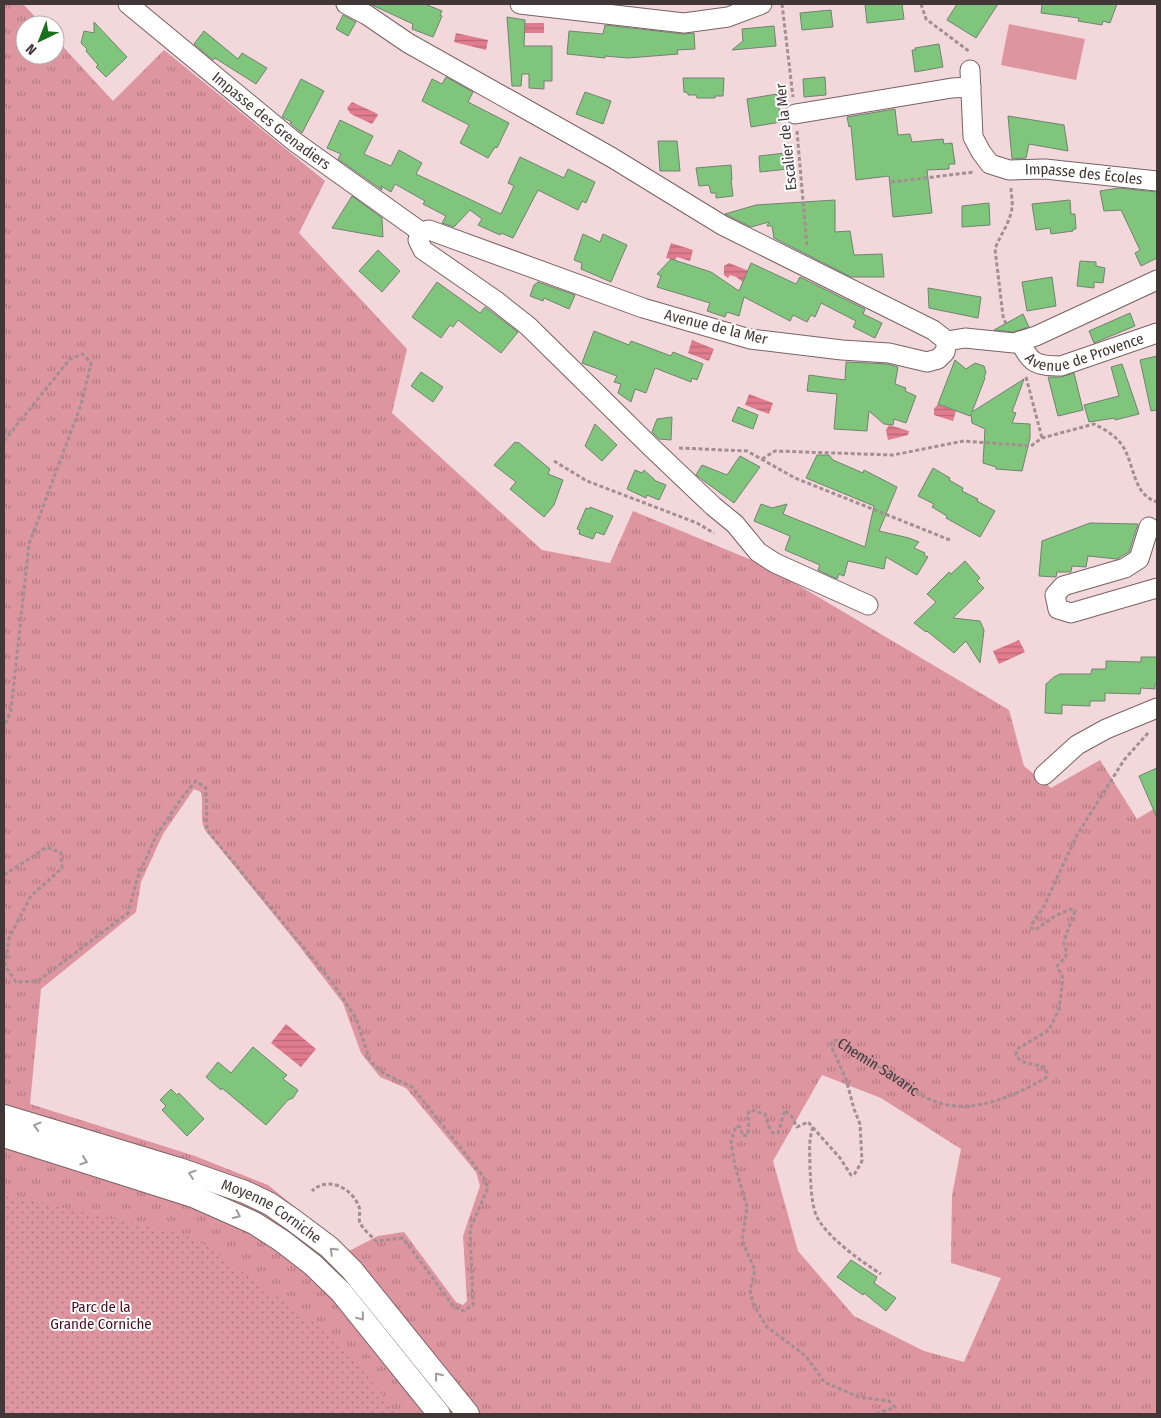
<svg xmlns="http://www.w3.org/2000/svg" width="1161" height="1418" font-family="'Fira Sans Condensed',sans-serif">
<style>
.grass{fill:url(#grass-tufts);fill-rule:evenodd}
.park{fill:url(#park-dots)}
.garden{fill:#dd95a0}
.water{fill:url(#water-rules)}
.building{fill:#7fc57c;stroke:#738271}
.lines{fill:none;stroke-linecap:round;stroke-linejoin:round}
.minor-casing{stroke:#7a6265;stroke-width:21}
.major-casing{stroke:#7a6265;stroke-width:24}
.path{stroke:#a38f92;stroke-width:3;stroke-dasharray:4 2.5;stroke-linecap:butt}
.minor{stroke:#fff;stroke-width:19}
.major{stroke:#fff;stroke-width:22}
.oneway{stroke:#a09b9c}
.labels{text-anchor:middle;stroke-width:4;stroke-linejoin:round;paint-order:stroke}
.street-label{font-size:15px;fill:#423738;stroke:#fff}
.park-label{font-size:15px;fill:#4d0f20;stroke:#fff}
</style>
<defs>
<pattern id="grass-tufts" width="24" height="20" patternUnits="userSpaceOnUse" patternTransform="scale(1.25)"><rect width="24" height="20" fill="#dd95a0"/><path d="M3 7l-1-3M5 7V3M7 7l1-3M15 17l-1-3M17 17v-4M19 17l1-3" fill="none" stroke="#b57a83"/></pattern>
<pattern id="park-dots" width="8" height="8" patternUnits="userSpaceOnUse" patternTransform="scale(1.25)"><rect width="8" height="8" fill="#dd95a0"/><path d="M2 2h.1M6 6h.1" fill="none" stroke="#b57a83" stroke-width="1.8" stroke-linecap="round"/></pattern>
<pattern id="water-rules" width="6" height="5" patternUnits="userSpaceOnUse" patternTransform="scale(1.25)"><rect width="6" height="5" fill="#e07c8e"/><path d="M0 2.5h6" fill="none" stroke="#b76675"/></pattern>
</defs>
<rect width="100%" height="100%" fill="#f2d7db"/>
<path class="grass" d="M4,4H23L43,25H25V55H55V38L113,101L164,50L325,181L299,233L407,349L392,413L542,550L610,563L633,511L766,566L1009,710L1024,766L1051,788L1100,760L1137,819L1157,807V1414H4ZM194,789L201,792C204,804 199,819 205,830L300,947L343,1003L361,1053L380,1077L406,1088L476,1172L480,1186L463,1236L467,1301L463,1305L456,1302L404,1232L378,1236L349,1251L268,1185L195,1156L30,1104L41,989L136,912L141,882L163,834ZM822,1075L881,1098L961,1149L952,1195L951,1263L1001,1278L964,1362L924,1351L854,1316L798,1251L773,1161Z"/>
<path class="park" d="M4,1195L192,1236L342,1343L397,1414H4Z"/>
<path class="garden" d="M1009,24L1085,39L1076,80L1001,65Z"/>
<path class="water" d="M525,23H544V33H524Z
M456,33L488,40L486,50L454,42Z
M352,102L376,113L378,115L372,124L353,115L350,113L347,108Z
M671,243L693,250L690,261L677,257L675,260L666,258Z
M729,263L749,271L748,279L743,282L736,277L730,275L728,278L724,275V266Z
M692,340L714,349L709,361L688,353Z
M749,394L773,403L769,414L745,405Z
M938,404L956,411L953,421L934,415V409Z
M889,425L909,431L908,435L888,440L886,430Z
M1019,640L1025,652L999,664L993,651Z
M286,1024L316,1049L301,1067L271,1043Z"/>
<path class="building" d="M370,4H425L442,11L440,15L442,16L433,37L412,29L413,24Z
M865,4H902L904,19L867,23Z
M957,4H998L976,38L947,20Z
M1042,4H1117L1110,23L1103,21L1102,25L1078,21L1079,18L1041,13Z
M831,10L833,27L802,30L800,13Z
M343,15L356,22L348,36L336,29Z
M507,17L525,20L524,46H552V81H544V89L529,88V74H522L521,86H512Z
M94,22L127,57L106,77L96,67L98,65L86,51L87,49L81,43L84,31L94,33Z
M605,25L683,34L694,33L695,49L677,50L678,54L628,58L605,56V58L567,54L569,31L603,34Z
M774,26L776,46L732,50L743,41L742,29Z
M204,31L238,59L242,53L267,68L256,84L215,58L213,60L194,44Z
M939,44L943,67L915,72L912,50H916L915,48Z
M446,77L473,92L468,102L509,123L497,148L495,147L488,158L460,143L469,125L422,101L432,79L442,84Z
M825,77L826,95L804,97L803,79Z
M683,78H724L723,96H715V98H697L696,95H688V93L684,92Z
M301,79L324,91L302,133L290,123L292,122L282,117Z
M585,92L611,101L603,124L576,114Z
M777,94L781,122L751,127L747,99Z
M895,109L898,135L910,134L912,142L943,139L944,144L952,143L955,164H949V169L927,170L932,213L893,217L889,176L856,180L851,126L849,127L847,117Z
M1008,116L1064,125L1068,151L1029,144L1026,158L1012,159Z
M340,120L373,136L364,154L391,166L399,150L422,163L416,174L501,214L514,186L508,183L520,157L564,178L568,169L595,182L586,203L582,201L578,210L538,190L513,238L501,233L500,235L478,225L482,219L470,210L454,227L442,223L446,216L423,204L425,201L395,184L391,192L381,186L382,190L338,159L341,154L327,148Z
M658,141H677L680,171H660Z
M785,153L788,169L760,172L759,156Z
M731,165L732,180H731L733,196L716,198V193H711L709,185L699,186L696,168Z
M1119,188L1157,192V258L1141,266L1135,253L1140,250L1121,210L1104,211L1100,191Z
M352,196L382,218L383,237L332,228Z
M835,200V232L850,231L854,255L882,254L884,277H851L774,238L772,226H767L769,222L751,227L725,214L756,205Z
M1070,200L1071,214H1075L1076,229H1073V231L1051,234L1050,228L1036,230L1032,204Z
M989,203L990,225L962,227V206Z
M583,234L600,242L603,234L627,245L611,282L581,269L582,263L574,260Z
M378,250L400,271L382,292L359,271Z
M671,259L711,272L739,291L751,263L796,284L800,277L865,309L863,314L882,323L875,338L853,327L856,321L821,303L815,317L811,315L807,322L793,315L790,321L744,297L739,316L727,312L725,317L707,311L710,303L657,287L661,276L657,274Z
M1080,261L1096,262V266L1105,268L1103,283L1094,282V288L1077,286Z
M1052,277L1056,306L1027,311L1022,282Z
M437,282L480,313L485,307L518,332L501,353L458,320L453,327L450,325L441,338L412,317Z
M538,282L575,295L569,309L544,298L543,301L530,296L534,285Z
M928,288L981,297L978,318L929,308Z
M1130,313L1135,326L1094,343L1089,331Z
M1023,314L1029,327L1013,332L994,330Z
M594,331L629,345L631,341L671,356L673,352L703,364L697,380L692,378L691,382L655,368L646,393L635,389L631,402L618,393L621,384L614,382L617,376L582,363Z
M1157,356V410L1151,411L1140,360Z
M955,360L966,369L975,363L984,366L986,373L984,377L985,378L972,412L1024,379L1012,412L1016,413L1012,423L1030,424V438L1022,471L996,469V467L983,463L985,429L972,423L971,414L970,416L938,404Z
M846,362L887,364L898,367L895,384L906,388L905,391L916,396L906,423L894,419L893,425L884,424L869,411L867,431L834,429L837,394L807,391L809,375L845,380Z
M1122,364L1139,414L1115,420V418L1089,422L1084,405L1119,396L1111,367Z
M421,372L443,387L433,402L411,386Z
M1074,373L1083,410L1058,416L1048,377H1061Z
M738,407L758,415L753,429L732,421Z
M672,417L671,440L659,439L652,432L657,419Z
M595,424L617,445L602,461L585,446Z
M515,442L517,443L518,442L550,469L548,474L563,480L554,505L544,517L510,489L516,482L494,465Z
M817,455H829L833,460L863,473L864,470L897,487L879,531L909,538L919,542L914,548L925,553L924,555L928,557L917,575L886,557L884,569L848,561L844,576L839,574L837,579L818,570L820,565L785,550L790,536L754,521L761,504L772,508L787,504L783,514L865,547L874,506L806,478Z
M740,456L760,467L734,503L696,475L702,465L727,475Z
M933,468L950,478L949,480L963,488L962,491L978,499L977,501L995,511L980,537L946,518L947,516L932,507L934,504L918,496Z
M635,470L642,473L644,470L656,481L666,485L659,500L647,495L646,498L627,489Z
M590,507L613,516L604,535L596,532L593,539L579,534L580,530L577,529L586,508L589,509Z
M1090,523L1138,524L1129,552L1117,559L1088,556L1086,567L1072,566L1071,572H1057L1056,577L1039,576L1042,541Z
M965,561L980,578L977,581L984,588L953,618L980,621L984,630L980,663L966,641L954,653L927,631L926,632L914,623L936,602L927,594L949,572L951,574Z
M1141,657H1157V684H1155V689L1141,688L1140,694L1105,693V701H1090V706L1062,705V714L1045,713L1046,684L1054,677L1060,674H1091L1092,669H1106V661L1141,662Z
M1157,768V818L1139,776Z
M253,1047L283,1072L287,1075L283,1079L298,1090L293,1098L288,1100L266,1125L222,1088L221,1090L206,1077L218,1062L231,1073Z
M171,1089L177,1095L179,1093L204,1119L187,1136L162,1110L166,1106L160,1100Z
M851,1260L877,1277L874,1283L896,1298L886,1311L864,1293L863,1295L837,1277Z"/>
<g class="lines">
<defs>
<g id="minor">
<path id="s2" d="M128,4L295,142L421,232"/>
<path d="M346,4L367,15L408,43L611,157L722,225L933,330L947,341L945,352L938,359L927,362L889,353L842,350L750,339L643,308L429,230L421,232L418,240L423,250L495,300L528,326L651,447L713,506L735,524L758,552L775,563L868,605"/>
<path d="M520,4L684,23L728,17L762,4"/>
<path id="s3" d="M970,70L973,137L981,152L990,164L1009,170L1045,169L1157,181"/>
<path d="M795,114L952,88L971,87"/>
<path d="M947,341L965,338L1014,343L1036,336L1157,280"/>
<path id="s4" d="M1020,341C1030,364 1037,366 1061,366L1157,333"/>
<path d="M1149,527L1139,559L1125,568L1063,586L1055,595L1058,609L1071,613L1157,588"/>
<path d="M1044,775L1077,745L1106,729L1157,708"/>
</g>
<g id="major">
<path id="s5" d="M4,1116L179,1169L245,1192L270,1204L293,1220L329,1247L352,1270L468,1414"/>
<path d="M4,1136L193,1196L254,1223L282,1241L313,1265L341,1292L439,1414"/>
</g>
</defs>
<use href="#minor" class="minor-casing"/>
<use href="#major" class="major-casing"/>
<g class="path">
<path d="M782,4L793,97"/>
<path d="M921,4L926,19L970,52"/>
<path d="M797,131L807,247"/>
<path d="M891,182L975,172"/>
<path d="M1006,324L1003,316L995,249C1000,235 1010,223 1012,208C1013,202 1011,194 1011,188"/>
<path d="M1026,377L1042,438"/>
<path d="M4,441L70,359L83,354L91,363L81,405L29,544L11,710L4,727"/>
<path d="M679,448L747,451L795,478L950,540"/>
<path d="M762,459L775,451L893,455L964,441L1031,446L1042,438L1094,424C1104,429 1115,435 1122,445C1135,464 1132,494 1157,502"/>
<path d="M554,461L587,481L697,523L714,533"/>
<path d="M4,875L47,847L61,853L62,868L31,896L9,938L5,966L16,982L38,981L128,913L137,879L156,836L183,796L196,781L206,788L207,830L332,982L356,1018L370,1061L383,1073L412,1087L483,1176L488,1188L470,1229L473,1305L464,1311L454,1307L403,1238L376,1241C371,1236 363,1229 360,1223C358,1218 361,1211 359,1207C352,1187 327,1176 312,1191"/>
<path d="M813,1127C808,1141 810,1155 810,1169C811,1184 811,1201 816,1215C825,1236 862,1262 881,1274"/>
<path id="s1" d="M876,1414L895,1407L889,1401L859,1397L824,1382L806,1356L767,1327L753,1304L750,1290L755,1270L742,1241L747,1207L735,1166L731,1141L736,1126L740,1127L743,1136L748,1135L749,1122L747,1115L750,1110L765,1114L769,1127L773,1133H778L785,1110L792,1117L797,1127L808,1122L840,1158L851,1175H854L862,1161L860,1124L854,1109L846,1079L831,1046L832,1041L837,1040C855,1053 873,1063 892,1075C905,1083 919,1096 934,1101C972,1116 1013,1096 1046,1078L1047,1073L1044,1067L1020,1061L1016,1054L1017,1049L1049,1030L1059,1009L1063,978L1057,966L1065,958L1067,952L1064,946V941L1075,911L1070,909L1055,916L1035,930L1031,928L1032,924L1044,906L1077,835L1124,760L1148,733"/>
</g>
<use href="#minor" class="minor"/>
<use href="#major" class="major"/>
</g>
<defs><path id="oneway-chevron" d="M-2-3.5L2.5 0L-2 3.5" fill="none" stroke-width="1.6" stroke-linecap="round" stroke-linejoin="round" transform="scale(1.25)"/></defs>
<g class="oneway">
<use href="#oneway-chevron" transform="translate(37 1126) rotate(-164)"/>
<use href="#oneway-chevron" transform="translate(84 1161) rotate(18)"/>
<use href="#oneway-chevron" transform="translate(192 1174) rotate(-161)"/>
<use href="#oneway-chevron" transform="translate(237 1215) rotate(25)"/>
<use href="#oneway-chevron" transform="translate(333 1251) rotate(-136)"/>
<use href="#oneway-chevron" transform="translate(361 1317) rotate(51)"/>
<use href="#oneway-chevron" transform="translate(438 1376) rotate(-128)"/>
</g>
<g class="labels">
<g class="street-label">
<text dy="5" stroke="none"><textPath href="#s2" startOffset="185">Impasse des Grenadiers</textPath></text>
<text transform="translate(786 137) rotate(-96)" y="5">Escalier de la Mer</text>
<text dy="5" stroke="none"><textPath href="#s3" startOffset="194">Impasse des Écoles</textPath></text>
<text transform="translate(716 327) rotate(14)" y="5">Avenue de la Mer</text>
<text dy="5" stroke="none"><textPath href="#s4" startOffset="78">Avenue de Provence</textPath></text>
<text dy="5" stroke="none"><textPath href="#s1" startOffset="800">Chemin Savaric</textPath></text>
<text dy="5" stroke="none"><textPath href="#s5" startOffset="285">Moyenne Corniche</textPath></text>
</g>
<g class="park-label">
<text x="101" y="1312">Parc de la<tspan x="101" dy="17">Grande Corniche</tspan></text>
</g>
</g>
<rect width="1161" height="1418" fill="none" stroke="#423738" stroke-width="10"/>
<g transform="translate(40 40) rotate(223)"><circle r="24" fill="#ffffff" stroke="#b3afaf"/>
<path d="M0-4L9 19L0 12L-9 19Z" fill="#1a711c"/>
<text y="-8" font-size="14" font-weight="bold" text-anchor="middle" fill="#423738">N</text>
</g>
</svg>
